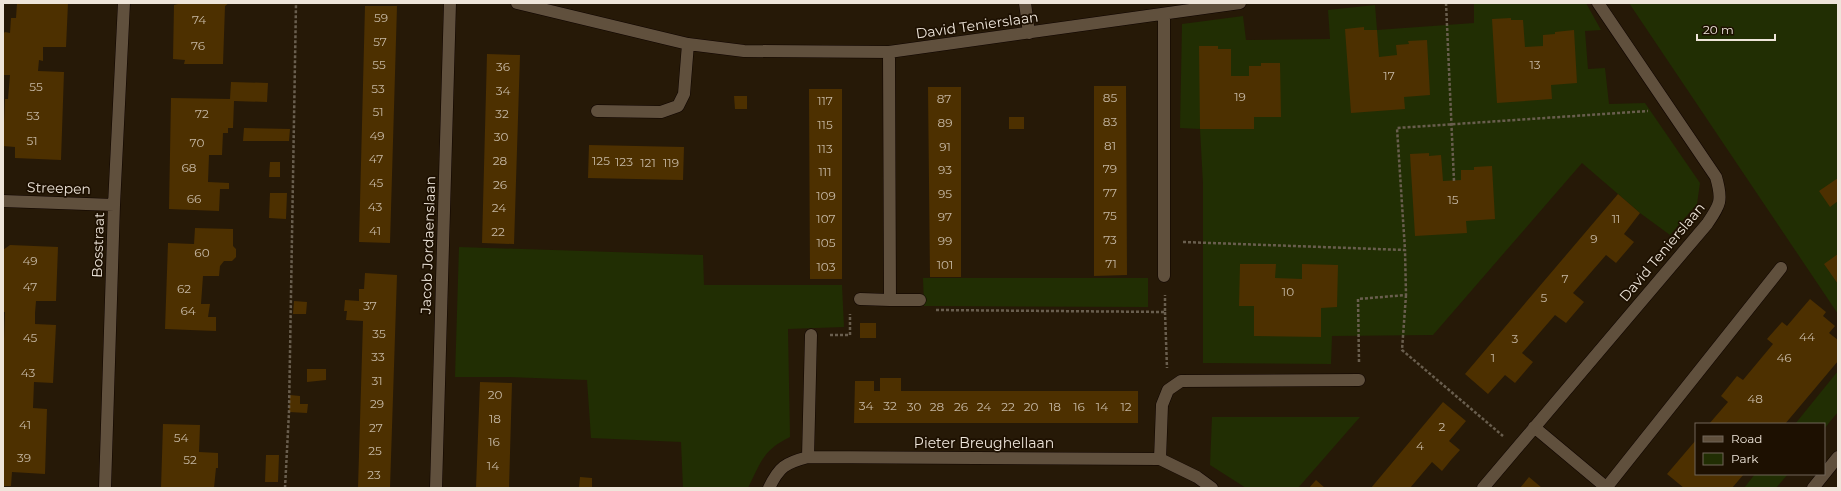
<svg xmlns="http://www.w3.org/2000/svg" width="1841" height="491" font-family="Montserrat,sans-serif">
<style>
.green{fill:#212e03}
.building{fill:#4d3000}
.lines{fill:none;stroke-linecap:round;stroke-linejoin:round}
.minor-casing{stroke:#0f0400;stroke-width:13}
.path{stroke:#695e4e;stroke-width:2.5;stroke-dasharray:3 2;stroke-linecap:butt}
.minor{stroke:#60503d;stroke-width:12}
.labels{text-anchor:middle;stroke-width:3.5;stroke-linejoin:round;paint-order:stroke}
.number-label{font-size:12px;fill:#c6b8a4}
.street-label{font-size:14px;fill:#eee5da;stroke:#1d1001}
</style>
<rect width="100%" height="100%" fill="#261907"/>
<path class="green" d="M1474,3H1586L1601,30L1585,31L1588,69L1605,68L1609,104L1645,103L1700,183L1697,204L1670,235L1640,213L1582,163L1433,335L1332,336L1331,364L1203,363V184L1200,129L1180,128L1182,24L1243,16L1246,40L1330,39L1328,10L1375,5L1377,30L1474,23Z
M1629,3H1838V314Z
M459,247L703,255L704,285H842L844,327L788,329L790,437C763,450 761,462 748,488H683L681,442L591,438L587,380L509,377H455Z
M923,278H1148V307L924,306Z
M1838,371V412L1824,429V424H1795Z
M1212,417H1360L1298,488H1246L1210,465Z
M1755,474H1788L1776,488H1744Z"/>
<path class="building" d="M17,3H68L66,47H43V61L39,60L38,71L64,72L61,160L15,158V147L3,146L5,99H8L10,75H3V34L5,32L10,33L11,18H16Z
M182,3H229L225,6L223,64H184L185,60L173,59L174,5Z
M365,6H397L390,243L359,242Z
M1511,18V20H1523L1525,47L1543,46V35L1555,34V32L1574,30L1577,83L1551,85L1552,99L1497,103L1492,19Z
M1364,27V30H1377L1379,57L1397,55L1396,45L1409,44L1408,41L1427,40L1430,95L1404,97L1405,109L1351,113L1345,29Z
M1199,46H1218V49H1231V76H1249V66H1261V63H1280L1281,117H1254V129H1200Z
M487,54L520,55L514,244L482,243Z
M231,82L268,83L267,102L234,101L233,128H228V133H223L222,155H209L208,182L229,183V189H220L219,211L169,209L171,98L230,99Z
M1094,86H1126L1127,275L1094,276Z
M928,87H961V277H930Z
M809,89H842V279H810Z
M734,96H747V109H735Z
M1009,117H1024V129H1009Z
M244,128L290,129L289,141H243Z
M589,145L684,147L683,180L588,178Z
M1429,153V156L1441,155L1443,181L1461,180V170H1474V167L1492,166L1495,219L1466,221L1467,233L1415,236L1410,154Z
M270,162H280V177H269Z
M1838,178V201L1830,207L1819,191Z
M270,193H287L286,219L269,218Z
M1618,194L1640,213L1624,234L1634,242L1616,263L1606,255L1573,293L1584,302L1566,323L1555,315L1522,353L1533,362L1515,383L1505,375L1488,394L1465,374Z
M195,228L233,229V246L236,249V257L232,261H224L220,266L219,276H203L201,304H210L208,317H216V331L165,329L168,243L194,244Z
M10,245L58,247L56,301H36L35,313V324L56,325L53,383L34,382L33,408L47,409L45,474L12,472L11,486H3V365L5,312H3V250Z
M1838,254V284L1824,264Z
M1240,264H1276L1275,278L1302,279V264L1338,265L1337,307L1321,308V337L1254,336V306H1239Z
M365,273L397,275L390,488H358L363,321L346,320L347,311H344L345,300L359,301V289H364Z
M1810,299L1826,312L1823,316L1835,326L1829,333L1838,340V361L1785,424H1709L1728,402L1721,396L1737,376L1743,380L1773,344L1767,339L1782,322L1787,326Z
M294,301L307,302L306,314H293Z
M860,323H876V338H860Z
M307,369H326V380L307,382Z
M880,378H901V391H1138V423H854L855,381H874V391H880Z
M480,382L512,383L509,488H476Z
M290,395L300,396V404H308L307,413L289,412Z
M1443,402L1466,421L1449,441L1460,450L1451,460L1442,471L1432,462L1410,488H1371Z
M163,424L200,425L199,452L218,453V468H216L214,488H161Z
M1696,440V474H1744L1732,488H1684L1667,474Z
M266,455H279L278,482H265Z
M580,477L592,478V488H579Z
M1529,477L1542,488H1520Z
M1316,480L1325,488H1309Z"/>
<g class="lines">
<defs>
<path id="minor" d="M517,3L688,44L744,51L889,52L1240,3
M1025,3L1029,33
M1164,14V276
M597,111L661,112L678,106L684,94L688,44
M3,201L114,205
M860,299L890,300L889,52
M890,300H920
M1534,427L1607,488
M808,457L1160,459L1197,477L1212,488
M1160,459L1162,405L1168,390L1181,381L1359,380
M105,488L114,205L124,3
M436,488L450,3
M769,488C779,467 785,463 808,457L811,335
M1483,488L1707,224C1720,205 1723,201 1716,177L1598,3
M1606,488L1781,268
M1813,488L1838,457"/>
</defs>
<use href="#minor" class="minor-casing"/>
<path class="path" d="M1446,3L1454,181
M1183,242L1405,250L1397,128L1648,111
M1406,295L1402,350L1503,436
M936,310L1165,312V295
M1165,312L1167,368
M830,335H850V314
M1359,362L1358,299L1406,295L1405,250
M285,488L289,412L296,3"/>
<use href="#minor" class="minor"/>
</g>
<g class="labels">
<g class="number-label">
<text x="381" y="22">59</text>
<text x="199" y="24">74</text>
<text x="380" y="46">57</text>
<text x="198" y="50">76</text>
<text x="379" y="69">55</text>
<text x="1535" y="69">13</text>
<text x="503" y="71">36</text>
<text x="1389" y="80">17</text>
<text x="36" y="91">55</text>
<text x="378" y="93">53</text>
<text x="503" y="95">34</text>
<text x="1240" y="101">19</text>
<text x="1110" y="102">85</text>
<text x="944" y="103">87</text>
<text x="825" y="105">117</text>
<text x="378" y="116">51</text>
<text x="202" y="118">72</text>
<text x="502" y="118">32</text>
<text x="33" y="120">53</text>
<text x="1110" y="126">83</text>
<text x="945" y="127">89</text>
<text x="825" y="129">115</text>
<text x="377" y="140">49</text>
<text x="501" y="141">30</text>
<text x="32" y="145">51</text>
<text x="197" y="147">70</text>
<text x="1110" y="150">81</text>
<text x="945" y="151">91</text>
<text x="825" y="153">113</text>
<text x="376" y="163">47</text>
<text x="500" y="165">28</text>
<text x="601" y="165">125</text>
<text x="624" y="166">123</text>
<text x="648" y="167">121</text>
<text x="671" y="167">119</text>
<text x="189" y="172">68</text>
<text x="1110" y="173">79</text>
<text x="945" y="174">93</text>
<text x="825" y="176">111</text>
<text x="376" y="187">45</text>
<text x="500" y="189">26</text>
<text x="1110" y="197">77</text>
<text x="945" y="198">95</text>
<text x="826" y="200">109</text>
<text x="194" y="203">66</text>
<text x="1453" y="204">15</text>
<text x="375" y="211">43</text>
<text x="499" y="212">24</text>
<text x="1110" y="220">75</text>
<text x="945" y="221">97</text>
<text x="826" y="223">107</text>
<text x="1616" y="223">11</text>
<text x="375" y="235">41</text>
<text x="498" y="236">22</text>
<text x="1594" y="243">9</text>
<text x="1110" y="244">73</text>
<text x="945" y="245">99</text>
<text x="826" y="247">105</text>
<text x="202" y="257">60</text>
<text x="30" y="265">49</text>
<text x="1111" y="268">71</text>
<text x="945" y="269">101</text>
<text x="826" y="271">103</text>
<text x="1565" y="283">7</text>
<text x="30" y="291">47</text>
<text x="184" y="293">62</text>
<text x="1288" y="296">10</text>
<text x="1544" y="302">5</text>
<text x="370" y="310">37</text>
<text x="188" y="315">64</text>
<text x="379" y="338">35</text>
<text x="1807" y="341">44</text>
<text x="30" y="342">45</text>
<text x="1515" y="343">3</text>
<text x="378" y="361">33</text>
<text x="1493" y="362">1</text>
<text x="1784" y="362">46</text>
<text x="28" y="377">43</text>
<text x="377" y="385">31</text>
<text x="495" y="399">20</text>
<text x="1755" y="403">48</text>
<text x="377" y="408">29</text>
<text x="866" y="410">34</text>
<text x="890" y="410">32</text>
<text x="914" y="411">30</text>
<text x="937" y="411">28</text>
<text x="961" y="411">26</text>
<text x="984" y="411">24</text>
<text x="1008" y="411">22</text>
<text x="1031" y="411">20</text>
<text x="1055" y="411">18</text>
<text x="1079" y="411">16</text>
<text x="1102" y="411">14</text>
<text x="1126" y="411">12</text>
<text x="495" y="423">18</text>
<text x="25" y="429">41</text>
<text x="1442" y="431">2</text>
<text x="376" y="432">27</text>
<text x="181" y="442">54</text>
<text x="494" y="446">16</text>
<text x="1420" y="450">4</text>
<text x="375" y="455">25</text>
<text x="24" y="462">39</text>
<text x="190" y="464">52</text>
<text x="493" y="470">14</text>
<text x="374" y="479">23</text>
</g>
<g class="street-label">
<text transform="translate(977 25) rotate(-8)" y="5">David Tenierslaan</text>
<text transform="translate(59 188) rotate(2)" y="5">Streepen</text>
<text transform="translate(98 245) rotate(-88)" y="5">Bosstraat</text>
<text transform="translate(428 245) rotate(-88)" y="5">Jacob Jordaenslaan</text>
<text transform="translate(1662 252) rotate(-50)" y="5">David Tenierslaan</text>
<text x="984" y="448">Pieter Breughellaan</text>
</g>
</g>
<rect width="1841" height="491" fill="none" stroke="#eee5da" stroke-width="8"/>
<rect x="1695" y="423" width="130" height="52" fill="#1d1001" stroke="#716558"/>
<rect x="1703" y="436" width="20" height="6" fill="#60503d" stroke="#716558"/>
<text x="1731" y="443" font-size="12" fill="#eee5da">Road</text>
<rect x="1703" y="453" width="20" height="12" fill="#212e03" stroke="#716558"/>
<text x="1731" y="463" font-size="12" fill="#eee5da">Park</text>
<path d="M1697 34v6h78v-6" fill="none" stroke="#eee5da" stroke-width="2"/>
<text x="1703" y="34" font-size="12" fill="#eee5da" stroke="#1d1001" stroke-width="3" paint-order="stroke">20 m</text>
</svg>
